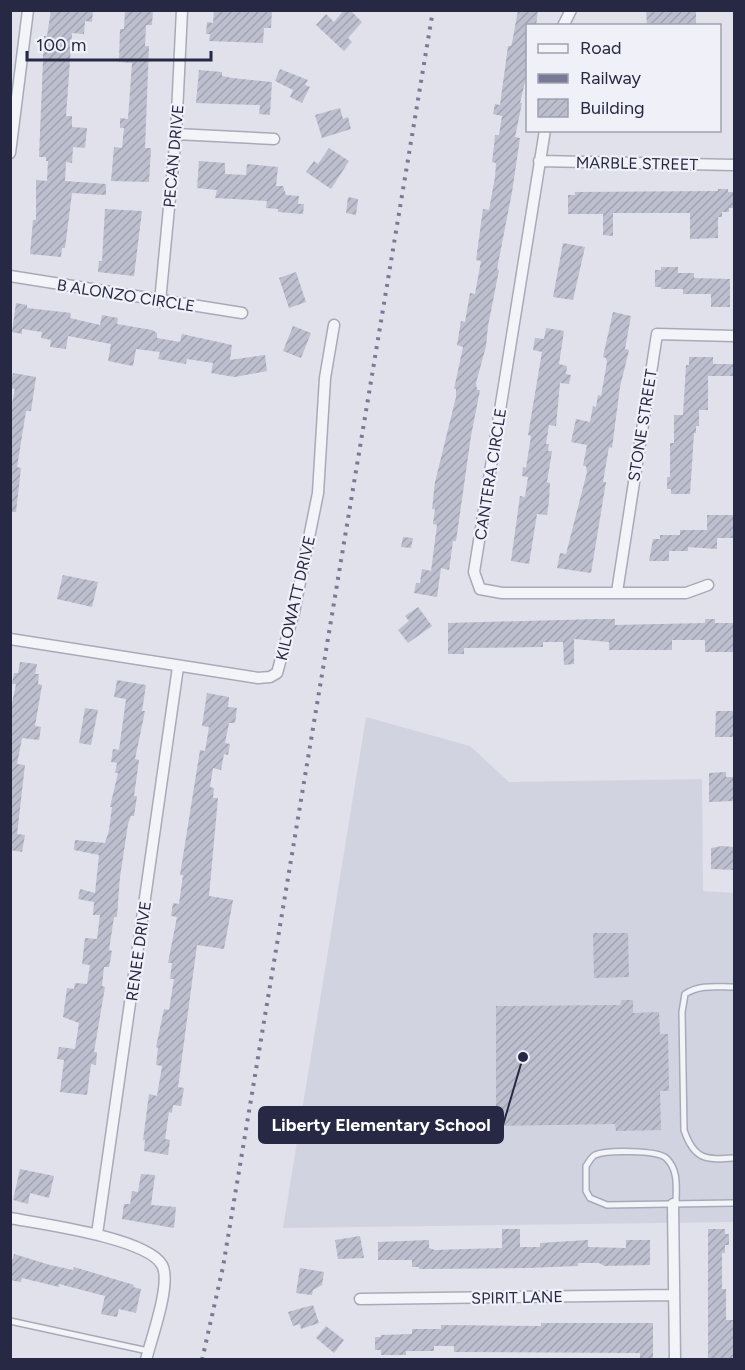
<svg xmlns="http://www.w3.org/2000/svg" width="745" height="1370" font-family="Figtree,sans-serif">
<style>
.built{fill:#d2d3e0}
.building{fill:url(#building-hatch)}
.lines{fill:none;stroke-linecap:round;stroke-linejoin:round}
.lane-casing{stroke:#a8aab9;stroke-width:8}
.street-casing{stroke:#a8aab9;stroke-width:13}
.lane{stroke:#f3f4f8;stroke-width:5}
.street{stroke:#f3f4f8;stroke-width:10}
.rail{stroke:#787a96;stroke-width:4;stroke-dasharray:3 6;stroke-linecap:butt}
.labels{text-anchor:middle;stroke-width:4.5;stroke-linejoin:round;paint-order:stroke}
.street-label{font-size:16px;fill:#272844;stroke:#f0f1f8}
.leader{fill:none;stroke:#272844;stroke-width:2}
.callout-dot{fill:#272844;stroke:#f0f1f8;stroke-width:2}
.callout{fill:#272844;stroke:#272844;stroke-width:2}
.callout-label{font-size:18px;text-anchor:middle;font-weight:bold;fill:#fff}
</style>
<defs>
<pattern id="building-hatch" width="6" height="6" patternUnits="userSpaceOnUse" patternTransform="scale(1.5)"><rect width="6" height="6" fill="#bdbece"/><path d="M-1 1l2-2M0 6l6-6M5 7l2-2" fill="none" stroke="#a2a3b2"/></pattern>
</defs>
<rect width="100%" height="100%" fill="#e0e1eb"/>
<path class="built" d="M366,717L470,746L509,782L702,779L703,891L734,893V1222L283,1228Z"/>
<path class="building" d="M51,10H93L92,22L85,21L84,34L72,33L66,116H72V127L87,128L85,148L73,147L72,163L66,162L65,181L106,184V195L72,193L65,248H62L61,257L30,254L33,220H36V180L47,181L48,161H46V157H39L44,36H47Z
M125,10H153L152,25H146L145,46H149L145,148H151L149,182L111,181L114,147L122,148L124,128H120V118L128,119L132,63L119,62L120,29H124Z
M214,10H272L271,28H264L263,43L209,41L210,34H206L207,22L213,23Z
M344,10H350L362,22L348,38L352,42L344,51L316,25L326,14L334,22Z
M518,10H538L536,26H528V69L520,103H522L515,137L520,138L512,192L497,269L499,270L488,326L486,346L476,383L477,390H480L471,436L456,541H453L449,570L441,568L437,597L414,593L416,583H420L422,569L431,571L437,525L433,524L435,509H432L435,482L456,397V389H454L463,347L457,345L461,321L465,322L470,293L475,294L481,261L476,260L483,209L489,210L495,177L496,163L492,162L494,146L495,135H499L502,116L493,114L495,104L500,105L508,46H511L512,43Z
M646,10H696V26H647Z
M280,69L308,80L305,85L310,87L302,103L290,97L293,90L275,81Z
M199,70L222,72V76L232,78L272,82L270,115L259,114L260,105L196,103Z
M340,108L343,119L348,117L351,129L322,138L315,115Z
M329,148L349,161L331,189L306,172L314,161L318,164Z
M199,161L225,163V174L246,175L247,164L278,167L276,186H283L286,195L299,196L298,204H304L303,214L278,212V209L266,208L267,201L215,198L217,190L197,188Z
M718,189H728V192H733V208H729V212H722V217H718V238L690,239V213H613V236L603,235V214H568V195H575V192L718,191Z
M348,197L358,199L356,215L346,213Z
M105,209L142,211L134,276L98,272L99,261H102Z
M563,243L585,247L573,300L553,297Z
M661,267H678V273H694V278L730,279V307H711V294H683V289H661V287H655V270H661Z
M296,272L306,302L289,308L279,278Z
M16,303L27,305V308L71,313L70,318L100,325L102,315L118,318L117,324L152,330L157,333V338L180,342L182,334L232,345L230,360L265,355L267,371L235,377L211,373L213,363L187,359L186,364L158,359L160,352L136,349L133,366L108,361L111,344L68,336L66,349L50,347L51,340L41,338L42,332L22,329V334L12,332Z
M613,312L631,316L625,349L629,350L620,387L612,448L609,447L603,482H606L591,573L557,568L560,553L566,554L587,472L586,466H583L587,445L571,442L576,419L590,422L593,406L596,407L598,395L601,396L607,362L606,358L603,357Z
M293,326L311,333L301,358L283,351Z
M546,328L564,331L559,364L567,366L566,374L571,375L569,384L560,383L556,426L549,425L546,444H549L548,451H552L547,482L550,483L549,501L547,515L537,514L529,564L511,561L520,496L525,497L528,477L522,476L523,467L526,468L531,436L528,435L542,352L533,350L535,338L544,339Z
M689,357H713V364H734V376H708V410H699V426H696V433H694L690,494H671V489H667V477H670V443H674V415H683L686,365H689Z
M13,373L36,377L31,411H26L17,467L21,468L16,512H10V413L15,389L10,388Z
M707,515H733V538H717V549L688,547V551H669V561H649L653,539H660V535H680V530H707Z
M403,537L413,538L411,548L401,547Z
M63,575L98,582L92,607L57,599Z
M418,607L432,626L408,643L398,630L409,621L405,616Z
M598,619H615V625L705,623V619H715V623H733V652H705V640H672V650H609V642L574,639V664L564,665L563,642H543V647L464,648V654H448V623Z
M20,662L37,664L35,674H39L38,684L42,685L35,726L41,727L39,740L22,738L17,764L25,765L17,834L25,835L22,852L10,850V713L16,684H12L14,673H18Z
M117,680L146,685L142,711H145L135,759L139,760L134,796H137L134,816H131L128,824L120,877L117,917H114L109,950L112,951L109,967H104L102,986L105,987L94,1052H97L96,1065L91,1064L87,1095L60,1092L64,1060L57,1059L59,1047L75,1049L79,1023L63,1017L67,988L74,989L75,983L87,984L90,965L82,964L85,938L97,939L100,915H93L94,902L78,899L80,889L95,893L99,855L74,850L75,840L105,843L109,830L112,807H110L118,773H115L117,763L111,762L113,749L119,750L126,699L114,697Z
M207,693L229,697L228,707L237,708L235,723H229L225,743L230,744L228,755L224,754L221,770L213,768L210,787L214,788L213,798H218L209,896L233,900L224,949L197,945L178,1087L184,1088L181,1106L173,1105L172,1113L169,1112L165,1139L170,1140L168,1155L144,1151L145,1140H143L149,1094L157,1096L162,1066L156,1065L158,1048L156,1047L164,1009L169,1010L174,979H170L172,963H168L177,917L171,916L173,903L179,904L183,875H180L200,750L205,751L209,727L202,726Z
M85,708L98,710L91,745L79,743Z
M716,711H735V737H715Z
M726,772V777H733V801L709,802V773Z
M722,846L734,847V870L711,869V848Z
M593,933H628L629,977L594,978Z
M621,1000H633V1013L659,1012L660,1034H668L669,1091H660L661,1130L616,1131L615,1124L496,1126V1006L621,1005Z
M20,1169L54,1176L49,1198L30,1193L28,1204L13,1200Z
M141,1174L155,1175L151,1205L176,1207L174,1228L122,1219L124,1204H130L132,1191L138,1192Z
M502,1229H520V1247H540V1243L588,1240V1247L626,1248V1240H650V1265L605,1266L599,1263H578V1266L528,1268L419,1269V1267H412V1260H378V1242L429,1240V1248L435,1250L502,1248Z
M708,1229H725V1234H729V1245H725V1253H722V1289H726V1320H735V1359H708Z
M360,1236L364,1258L338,1259L335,1240Z
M14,1254L50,1265L73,1270L74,1267L134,1285L133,1287L141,1289L136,1313L119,1309L117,1317L101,1314L105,1296L59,1284V1287L22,1278L21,1282L10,1280V1258L13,1259Z
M300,1268L324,1272L322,1285L313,1290L312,1295L296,1293Z
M313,1305L319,1323L301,1329L300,1324L293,1326L288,1312Z
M541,1323H653V1359H640V1353L454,1352V1346H434V1351H406V1355H381V1350H375V1337H381V1335L412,1334V1329H441V1325L541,1326Z
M326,1326L344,1340L334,1353L316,1338Z"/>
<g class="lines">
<defs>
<path id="lane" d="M734,987C717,987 700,984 685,994L682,1012L684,1130C694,1160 706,1160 734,1158
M676,1204C676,1188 679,1170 666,1158C657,1150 606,1150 595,1155C591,1157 589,1162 586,1166V1191L590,1198L607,1205L734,1203
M10,1321L148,1351"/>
<path id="street" d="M563,26L571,10
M545,130L474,572L480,589L502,593H686L708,585
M176,134L274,139
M10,153L28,10
M539,161L734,165
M10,276L242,313
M160,302L176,134L182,10
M617,592L657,334L734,336
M10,639L258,678L270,677L277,673L294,612L318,493L325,378L334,325
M673,1204L675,1360
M10,1218C42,1224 147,1238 162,1265C172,1283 151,1339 146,1360
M97,1234L178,667
M360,1299L674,1295"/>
</defs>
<use href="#lane" class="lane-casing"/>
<use href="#street" class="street-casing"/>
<use href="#lane" class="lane"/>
<use href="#street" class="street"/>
<path class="rail" d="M202,1360L223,1267L433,10"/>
</g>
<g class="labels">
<g class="street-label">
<text transform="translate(173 156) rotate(-85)" y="6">PECAN DRIVE</text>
<text transform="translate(637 163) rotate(1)" y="6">MARBLE STREET</text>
<text transform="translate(126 295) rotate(9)" y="6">B ALONZO CIRCLE</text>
<text transform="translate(642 425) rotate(-81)" y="6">STONE STREET</text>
<text transform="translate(490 474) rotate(-81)" y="6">CANTERA CIRCLE</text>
<text transform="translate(295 598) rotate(-77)" y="6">KILOWATT DRIVE</text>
<text transform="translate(138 951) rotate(-82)" y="6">RENEE DRIVE</text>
<text transform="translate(517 1297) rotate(-1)" y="6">SPIRIT LANE</text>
</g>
</g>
<path class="leader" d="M523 1057L503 1125"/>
<circle class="callout-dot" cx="523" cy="1057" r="6"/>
<rect class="callout" x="259" y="1107" width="244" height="36" rx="6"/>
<g class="callout-label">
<text x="381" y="1131">Liberty Elementary School</text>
</g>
<rect width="745" height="1370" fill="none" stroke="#272844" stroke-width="24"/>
<rect x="526" y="24" width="195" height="108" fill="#f0f1f8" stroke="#a0a1b0" stroke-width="1.5"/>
<rect x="538" y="44" width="30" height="9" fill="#f3f4f8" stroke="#a0a1b0" stroke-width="1.5"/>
<text x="580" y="54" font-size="18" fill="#272844">Road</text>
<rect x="538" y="74" width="30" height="9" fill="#787a96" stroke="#a0a1b0" stroke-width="1.5"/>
<text x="580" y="84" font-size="18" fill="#272844">Railway</text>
<rect x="538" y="99" width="30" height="18" fill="url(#building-hatch)" stroke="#a0a1b0" stroke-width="1.5"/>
<text x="580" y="114" font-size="18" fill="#272844">Building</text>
<path d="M27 51v9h184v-9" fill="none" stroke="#272844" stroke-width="3"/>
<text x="36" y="51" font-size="18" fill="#272844" stroke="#f0f1f8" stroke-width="4.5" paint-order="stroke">100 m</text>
</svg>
